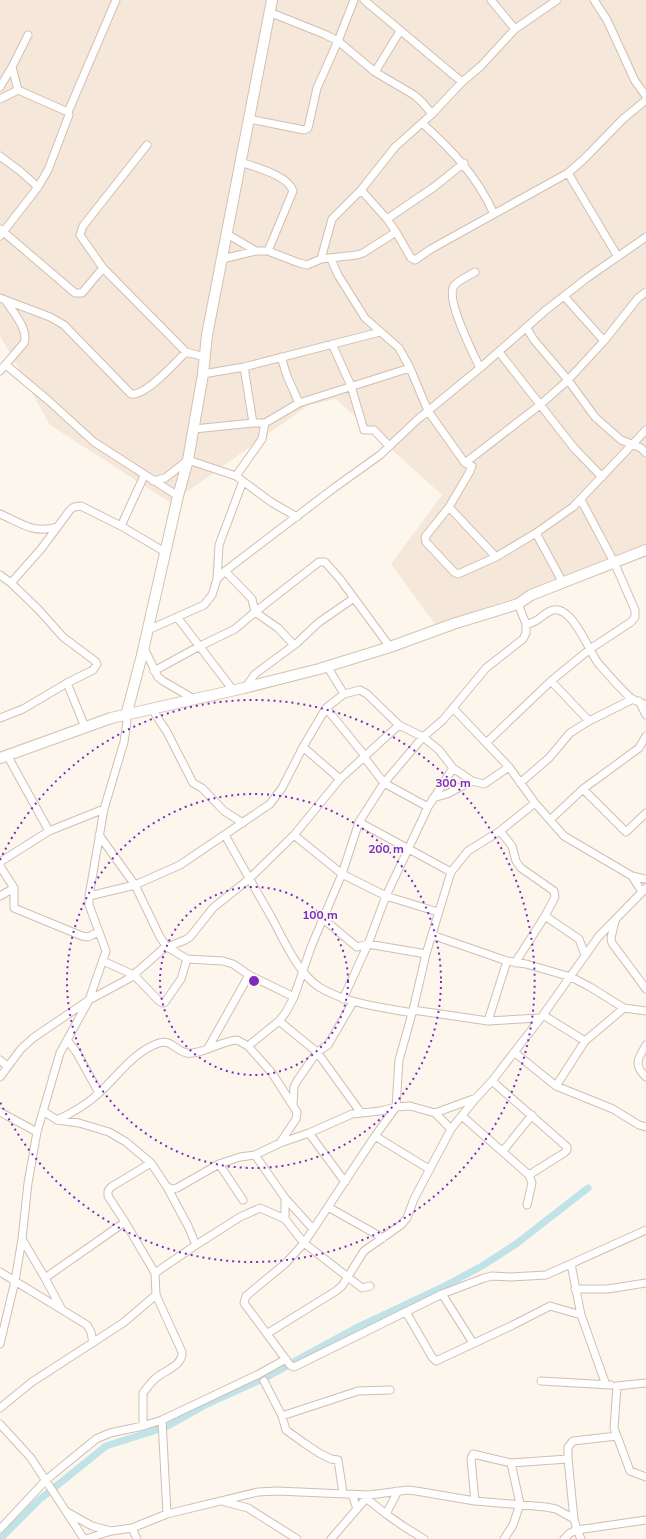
<svg xmlns="http://www.w3.org/2000/svg" width="646" height="1539" font-family="Mulish,sans-serif">
<style>
.residential{fill:#f5e8da}
.lines{fill:none;stroke-linecap:round;stroke-linejoin:round}
.canal{stroke:#bfe3e8;stroke-width:7}
.street-casing{stroke:#d1beb0;stroke-width:9}
.secondary-casing{stroke:#d6c0b0;stroke-width:12}
.street{stroke:#fff;stroke-width:7}
.secondary{stroke:#fff;stroke-width:10}
.ring{fill:none;stroke:#7b2cbf;stroke-width:2;stroke-dasharray:2 4}
.centre{fill:#7b2cbf;stroke:#fffaf3;stroke-width:2}
.ring-label{font-size:12px;text-anchor:middle;font-weight:bold;fill:#7b2cbf;stroke:#fffaf3;stroke-width:3;stroke-linejoin:round;paint-order:stroke}
</style>
<rect width="100%" height="100%" fill="#fdf6ec"/>
<path class="residential" d="M0,0H646V556L435,624L391,564L442,495L336,399L309,405L171,503L50,425L0,336Z"/>
<g class="lines">
<path class="canal" d="M295,1361L356,1328L443,1287L482,1266L516,1244L588,1188
M0,1539L39,1500L106,1446L166,1427L207,1404L267,1377L287,1366"/>
<defs>
<path id="street" d="M364,0L462,82
M491,0L515,29
M594,0L607,20L635,81L646,96
M269,12L324,34L338,41L375,72L414,95L422,102L432,114
M12,67L18,90
M375,72L400,31
M0,87L12,67L28,35
M0,99L18,90L68,112
M249,119L304,130L308,128L317,88L338,41L354,0
M422,123C452,150 477,176 494,214L568,173L584,159L623,119L646,100
M147,145L83,226L80,235L103,268L186,352L205,357
M0,156L20,171L38,187
M240,162C255,167 288,175 293,191L268,251
M568,173L618,257
M387,219L434,187L464,163
M0,229L75,293H82L103,268
M396,232L411,258L415,260L431,249L494,214
M227,234L256,251
M0,236L38,187L48,170L69,115L68,112L116,0
M222,259L256,251H268L299,263L307,265L321,259L357,255L363,253L396,232L387,219L361,190
M321,259L332,219L361,190L395,147L432,114L462,82L481,66L515,29L557,0
M331,259L338,275L365,318L399,348L410,368L428,411L465,463
M475,272C469,276 458,280 454,286C445,299 473,353 480,368
M646,292L638,298L604,341L568,380L540,405L465,463L472,466L469,473L449,507L425,537L426,542L454,572L458,574L496,557L536,533L573,507L646,430
M564,296L604,341
M0,298L50,317L64,325L131,394C145,397 176,362 186,352
M526,327L534,340L568,380L595,417L621,440L641,448L646,453
M332,344L351,386L364,430H374L389,446
M499,352L574,448L602,477
M281,357L287,376L299,403
M6,365L49,401L94,442L178,496
M244,367L253,423
M0,371L24,343C29,330 13,312 6,301
M203,374L244,367L380,332
M194,429L253,423H265L299,403L410,368
M236,476L262,439L265,423
M153,481L165,478L188,460L236,476L271,502L297,517
M449,507L496,557
M0,514C21,523 33,534 57,527
M121,526L144,476
M536,533L563,583
M0,575L11,583L39,610L63,637L95,661L97,664L93,670L67,683L23,709L0,718
M217,579L219,545L243,481
M11,583L41,549L70,510L74,507L81,506L121,526L165,552
M518,604L526,624C539,624 547,607 558,610C575,613 589,651 598,663C606,672 623,692 632,699C636,701 642,703 646,705
M177,617L233,690
M148,630L204,605L212,595L217,579L225,571L334,488L380,455L417,420L480,368L546,310L587,278L646,237
M294,645L278,628L255,612L319,562H325L340,579L390,647
M144,648L158,677L163,681L194,699
M327,666L344,694L360,690L367,694L399,725L423,737L439,750L453,768L472,781
M154,671L198,647L235,629L255,612L252,599L225,571
M551,681L589,721
M67,683L85,727
M245,688L255,674L297,643L318,623L354,598
M639,701L646,715
M326,708L365,756
M453,708L509,767L535,803L564,836L632,876L646,879
M152,709L167,732L193,783L202,788L224,811L243,823
M486,743L551,681L590,649L631,622L635,617V610L614,562L581,500
M303,747L340,779
M7,755L49,831
M364,757L384,783L428,807
M520,783L549,758L570,733L589,721L633,699
M583,789L626,832L646,813
M433,798L447,794L472,781L484,784L509,767
M535,803L500,831L468,851L451,872L426,954L413,1010L399,1060L396,1107L375,1136L304,1243L286,1263L246,1296L244,1303L290,1365L294,1367L442,1294L484,1278L492,1276L511,1277L546,1275L646,1230
M550,820L583,789L639,748L646,736
M359,822L451,872
M500,831L512,846L516,861L521,868L554,891L555,897L545,916L579,939L585,955
M99,835L135,885L160,937L167,947L187,959L223,961L233,964L249,975L294,997
M225,835C241,864 257,892 273,920C284,941 299,974 319,987C347,1004 381,1007 412,1013
M294,835L342,874L386,896L438,912
M0,862L49,831L104,809
M0,866L14,888L0,896
M632,876L642,892
M14,888V908L82,936L88,937L99,932
M89,896L135,885L180,865L270,804L282,788L303,747L326,708L344,694
M322,918L357,947L368,944L426,954
M615,921L611,938L612,943L646,989
M432,935L507,961L526,964L571,977L590,987L624,1008L646,1011
M103,961L134,975L159,1001L163,1003L165,1002L181,979L187,959
M515,963L545,916
M343,999L368,944L386,896L428,807L453,768
M413,1010L488,1021L540,1018
M543,1015L585,1041L624,1008
M279,1021L317,1052L361,1113
M488,1021L507,961
M67,1040L77,1053L99,1093
M646,1045C638,1058 633,1065 646,1077
M248,1046L272,1073L297,1112L296,1119L280,1143
M208,1048L249,975
M514,1052L556,1086L613,1109L639,1125L646,1127
M0,1060L7,1066
M0,1077L21,1049L33,1038L89,1000L130,978L163,949L185,940L190,937L213,908L249,879L294,835L340,779L399,725
M492,1081L567,1147V1150L564,1153L529,1175
M556,1086L585,1041
M293,1105L294,1087L297,1081L317,1052L328,1045L353,1002
M43,1111L57,1120L79,1123L109,1132L126,1142L151,1163L167,1187L188,1226L196,1245L155,1273
M0,1112L37,1132
M435,1113L451,1129
M462,1116L529,1175L532,1183L527,1205
M57,1120C72,1113 86,1105 98,1094C118,1076 133,1052 159,1043C171,1039 176,1051 187,1053C202,1055 221,1041 237,1040L248,1046L279,1021L286,1012L294,997L311,947L342,874L359,822L384,783L423,737L443,720L486,668L523,639L526,633V624
M309,1133L345,1182
M375,1136L429,1169
M503,1151L532,1115
M255,1155L285,1198V1219
M219,1164L243,1200
M167,1187L173,1189L177,1188L219,1164L240,1157L255,1155L280,1143L309,1133L352,1114L380,1111L396,1107L410,1106L435,1113L476,1098
M285,1198L313,1229
M328,1207L383,1238
M22,1239L45,1278L61,1308
M196,1245L240,1217L260,1208L285,1219L304,1243L362,1288L370,1286
M571,1264L581,1315L606,1385
M0,1272L87,1325L91,1332L93,1343
M45,1278L125,1222
M575,1289H608L646,1283
M442,1294L473,1343
M406,1312L432,1357L436,1361L513,1325L550,1306L581,1315
M268,1333L336,1291L342,1286L364,1251L401,1225L407,1218L414,1199L451,1129L476,1098L492,1081L543,1015L599,936L646,888
M0,1344L15,1281L22,1239L28,1183L37,1132L60,1053L89,1000L106,951L89,905V896L104,809L124,742L127,721L126,716
M264,1381L282,1416L286,1430L304,1443L319,1453L331,1459L338,1460L343,1493
M541,1381L611,1385
M646,1383L617,1386L614,1428L630,1471L646,1477
M0,1408L32,1382L123,1323L156,1295
M282,1416L358,1391L390,1390
M162,1420L167,1514
M0,1424L31,1458L84,1539
M143,1426V1393C147,1388 151,1382 156,1378C165,1370 183,1366 182,1352L156,1295L155,1273L125,1222L108,1196V1191L111,1187L151,1163
M568,1459L574,1519
M398,1491L386,1514L403,1526L424,1539
M352,1494L357,1509
M367,1499L386,1514
M475,1501L471,1459L473,1454L511,1463L568,1459V1447L573,1441L617,1436
M225,1502L248,1508L297,1539
M67,1512L92,1526L111,1531
M132,1528L137,1539
M0,1529L46,1480L96,1439L110,1433L143,1426L162,1420L259,1374L286,1359
M86,1539L111,1531L132,1528L167,1514L258,1492L277,1491L369,1495L408,1490L416,1491L475,1501L546,1507L556,1509L574,1519L577,1530L646,1520
M331,1539L369,1495
M504,1539L513,1525L520,1504L511,1463
M564,1539L570,1533L577,1530L581,1539"/>
<path id="secondary" d="M126,716L142,655L178,496L188,460L203,374L207,335L272,0
M0,758L111,718L244,688L319,669L390,647L453,624L518,604L531,595L646,550"/>
</defs>
<use href="#street" class="street-casing"/>
<use href="#secondary" class="secondary-casing"/>
<use href="#street" class="street"/>
<use href="#secondary" class="secondary"/>
</g>
<g class="ring">
<circle cx="254" cy="981" r="94"/>
<circle cx="254" cy="981" r="187"/>
<path d="M0 860A281 281 0 1 1 0 1102"/>
</g>
<circle cx="254" cy="981" r="6" class="centre"/>
<g class="ring-label">
<text x="453" y="787">300 m</text>
<text x="386" y="853">200 m</text>
<text x="320" y="919">100 m</text>
</g>
</svg>
